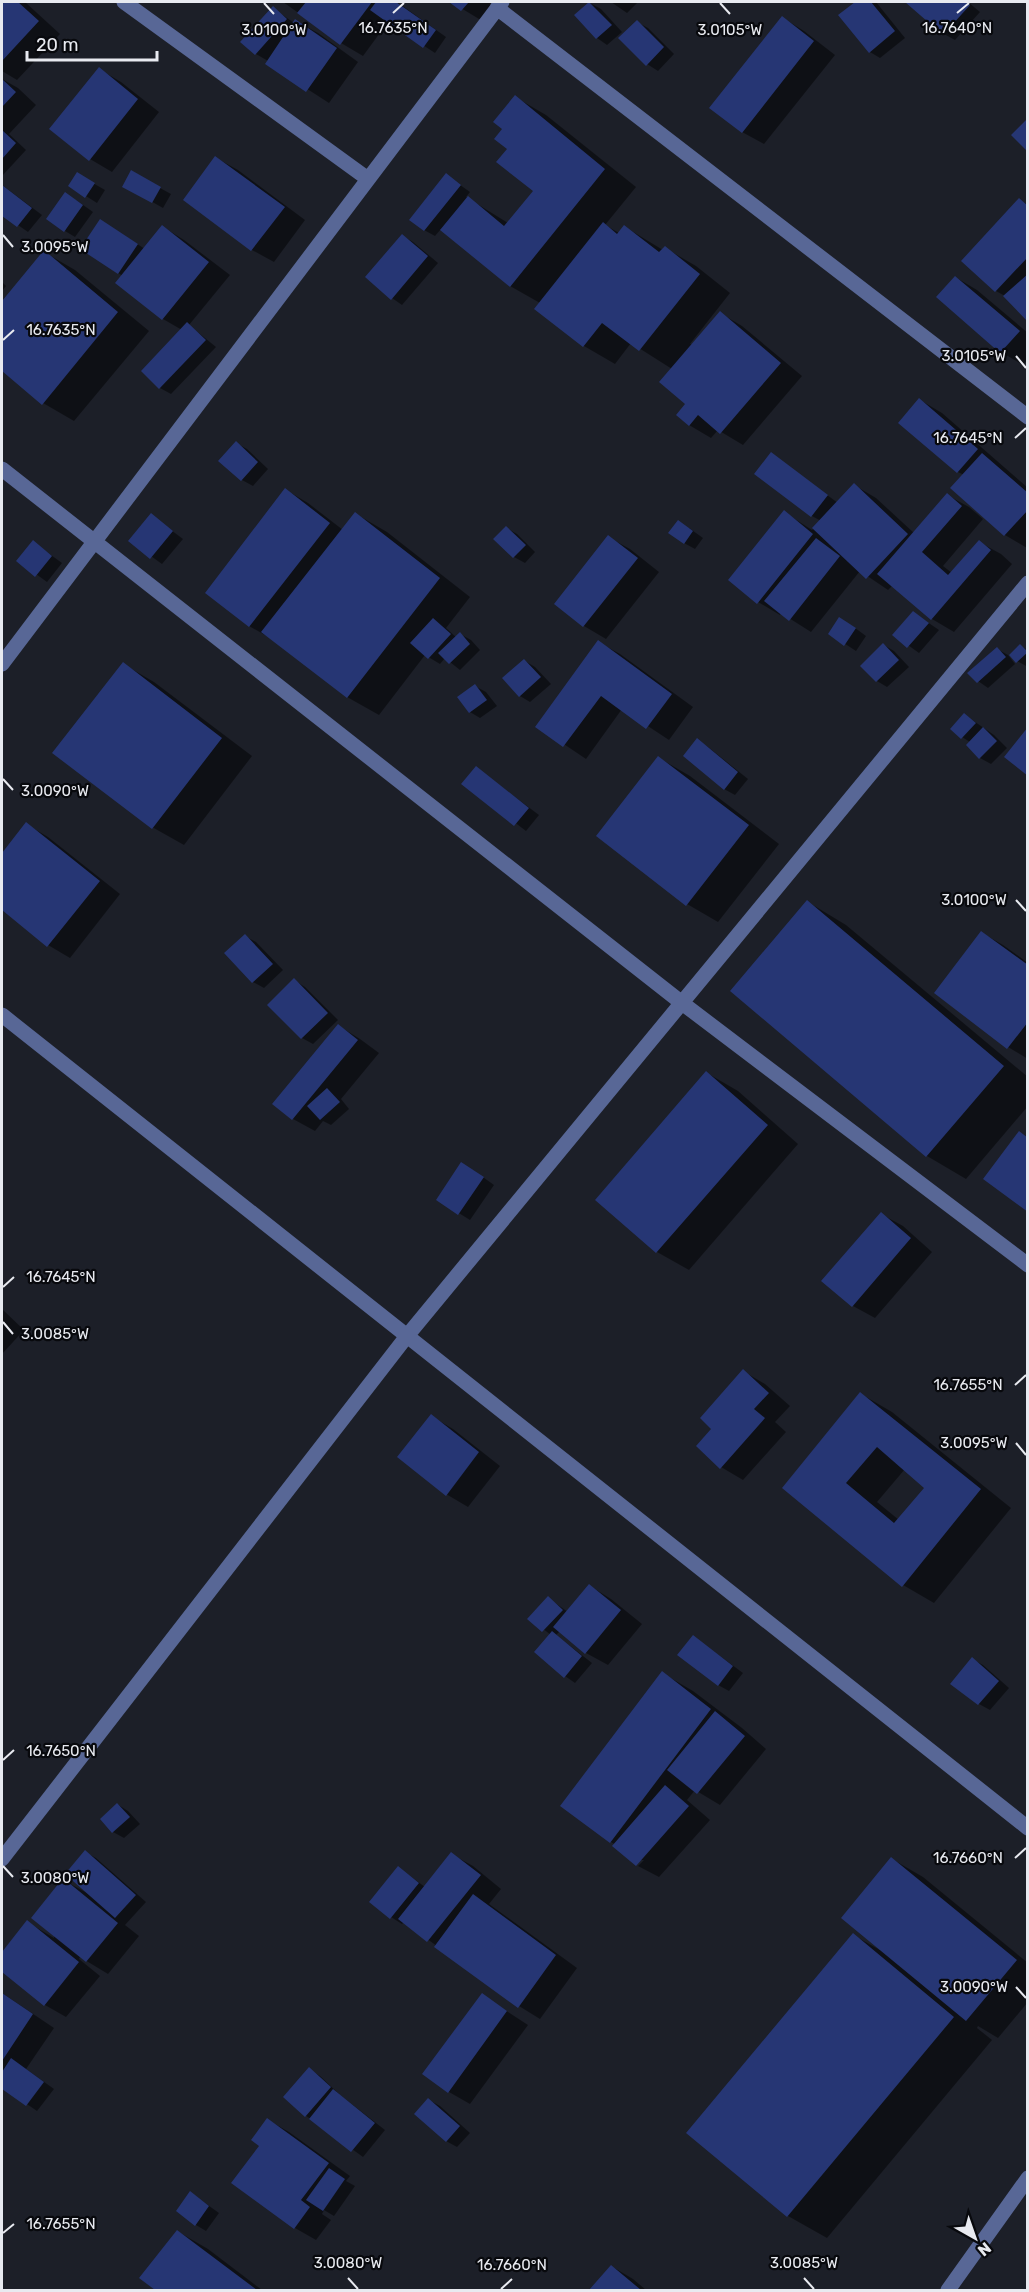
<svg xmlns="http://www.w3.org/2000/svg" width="1029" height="2292" font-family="Rubik,sans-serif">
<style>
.shadow{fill:#0007;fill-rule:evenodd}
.building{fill:#263674;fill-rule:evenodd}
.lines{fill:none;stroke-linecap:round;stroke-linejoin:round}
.minor{stroke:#586796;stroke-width:15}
.ticks{fill:none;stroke:#e8eaf0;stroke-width:2}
.ticks-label{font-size:15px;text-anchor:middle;fill:#e8eaf0;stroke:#08090d;stroke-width:4.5;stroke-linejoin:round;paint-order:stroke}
</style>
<rect width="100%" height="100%" fill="#1c1f28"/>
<path class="shadow" d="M2,2H25L60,34L17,80L2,71Z
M283,2H397L446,37L435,53L388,22L363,56L341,43Z
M451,2H499L484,22Z
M611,2H638L627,13Z
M857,2H876L905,38L880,58L870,52L841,15Z
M907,2H968L980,12L955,40L944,34Z
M590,3L601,9L622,32L607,45L597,38L576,15Z
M273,8L294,23L296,21L318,33L358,62L329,103L267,63L268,61L256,54L243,42Z
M783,18L804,31L835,55L764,144L742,132Z
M637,22L648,28L674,54L658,71L647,64Z
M99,69L121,82L159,112L112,172L90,159Z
M2,79L18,88L36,105L9,134L26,150L2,176Z
M515,97L546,115L636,187L605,225L619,233L625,227L663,250L665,248L696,266L730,293L690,344L693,345L720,313L742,326L802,376L743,445L718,430L711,438L689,425L687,404L672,369L631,343L615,364L584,346L536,309L540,303L510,286L441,229L435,236L424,230L446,175L470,192L466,197L508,223L535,191L509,149L504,129Z
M216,158L238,170L305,220L274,262L252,250Z
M131,172L171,194L163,208L124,186Z
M77,174L105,190L97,203L70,186Z
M2,185L42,215L28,232L2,214Z
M76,200L93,212L75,237L65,231Z
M1019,200L1028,205V320L1005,296L996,291L963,261Z
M111,227L145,249L163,227L184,240L230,275L189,325L216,347L171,394L160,388L182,330L163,319L123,276L118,273Z
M403,236L413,242L438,263L402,305L392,298Z
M44,252L75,270L149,331L74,421L43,403L2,369V303Z
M955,277L977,290L1028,333V359L1023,365L1001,352L938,297Z
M2,282L6,286L2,291Z
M920,400L942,413L1028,488L1027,548L1005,535L952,488L964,475L958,472Z
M236,443L247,449L268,469L253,486L242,480Z
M771,454L838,503L854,485L876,498L914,533L947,495L969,507L983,519L943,566L952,573L979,542L1001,554L1012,564L954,632L932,619L893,585L888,590L860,571L811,632L781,613L780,615L758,602L784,512L812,530L821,521L812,516Z
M286,490L308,503L343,530L356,514L387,532L470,597L446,628L457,638L460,634L471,640L480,650L460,670L445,658L440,664L425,655L379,715L347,697L272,639L249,626Z
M151,515L183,539L162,564L130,541Z
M506,528L517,534L535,552L525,563L514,557L495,539Z
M689,528L703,538L695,549L684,543Z
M608,537L630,549L659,572L606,639L584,626L556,604Z
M33,542L62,563L47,582L18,561Z
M914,613L939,630L919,653L894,635Z
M851,625L866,636L856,651L830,634Z
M598,642L620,654L693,707L669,740L622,709L586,759L537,726Z
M884,645L894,651L909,667L887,687L877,681Z
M1020,646L1028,650V667L1017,661Z
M997,649L1008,655L1015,664L988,688L978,681Z
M525,661L535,667L551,684L530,702L520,696Z
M123,664L154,682L252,756L184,845L152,827Z
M475,686L486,692L497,706L480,718L470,712Z
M965,715L994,735L1007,748L991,764L980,758L968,745L970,742L962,737Z
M697,740L708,747L748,779L735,795L724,789Z
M659,758L690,776L779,844L718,922L687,904Z
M476,768L539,815L526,831L463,783Z
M26,824L48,837L120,894L70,958L48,945L2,909V855Z
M808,902L846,925L1028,1077V1106L966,1179L927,1156L733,991Z
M982,933L1003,945L1028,963V1059L1008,1047L936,993Z
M245,936L256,942L283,970L264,988L253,982Z
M294,980L305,987L338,1020L313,1044L302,1038L269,1005Z
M339,1026L360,1039L379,1053L341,1099L349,1109L331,1125L323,1121L315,1131L293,1119Z
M707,1073L738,1091L798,1144L689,1270L657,1252L597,1200Z
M473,1170L494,1185L470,1220L438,1200Z
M881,1214L903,1226L932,1252L875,1318L853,1306Z
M2,1309L24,1330L2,1354Z
M743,1371L765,1384L790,1406L775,1422L786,1432L743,1480L721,1467L714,1429Z
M861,1394L892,1412L1011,1508L934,1603L903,1585L784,1488ZM905,1469L926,1488L899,1520L877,1502Z
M431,1416L453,1429L500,1466L468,1507L446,1494Z
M590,1586L611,1599L642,1624L608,1665L586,1653L560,1631L556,1635L592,1663L575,1683L565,1676L551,1635L529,1618L548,1598L568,1612Z
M694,1637L743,1673L729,1691L718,1685Z
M972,1659L983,1665L1009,1688L990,1710L979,1704Z
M662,1673L693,1691L742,1728L766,1749L720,1805L695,1790L687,1800L710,1820L659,1877L638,1866L644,1860H640L611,1842L562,1805Z
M117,1804L128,1811L140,1824L124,1838L113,1832Z
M85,1852L96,1858L146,1902L125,1925L139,1936L108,1974L80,1957L79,1959L100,1976L66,2017L45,2005L2,1970V1954L27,1922L54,1938L63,1880L89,1894Z
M451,1854L473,1866L501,1889L489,1904L577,1968L540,2019L519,2006L404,1922L402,1924L391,1917L399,1868L425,1887Z
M892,1859L923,1877L1028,1963V2002L998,2038L978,2026L977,2028L992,2040L827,2238L788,2216L688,2133L853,1935L880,1950Z
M2,1993L54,2028L26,2069L54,2089L37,2111L2,2087Z
M482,1995L528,2025L470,2104L449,2092Z
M309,2069L320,2076L340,2095L385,2130L363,2157L305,2115Z
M429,2100L440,2106L470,2133L457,2147L446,2141Z
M268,2120L289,2132L350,2176L346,2181L355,2186L334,2216L324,2210L322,2214L331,2220L316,2240L295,2228L261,2145Z
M191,2193L219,2213L206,2231L196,2225Z
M177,2231L208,2249L262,2290H158L141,2278Z
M611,2266L633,2279L646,2290H591Z"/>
<path class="building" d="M2,2H18L39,21L2,61Z
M306,2H372L340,45L297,13Z
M376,2H396L436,30L423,48L370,10Z
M449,2H469L461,11Z
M589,2L612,25L596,39L574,15Z
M855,2H871L895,31L869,53L838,15Z
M905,2H966L970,5L943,35Z
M273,6L287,19L255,55L240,42Z
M782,16L814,41L742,133L709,108Z
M295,19L337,48L306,92L265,64Z
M637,20L664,47L646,66L618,38Z
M99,67L138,99L89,161L49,129Z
M2,79L16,92L2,107Z
M515,95L605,169L510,287L440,230L468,196L504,226L533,191L496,162L507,149L494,139L502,129L493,122Z
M1028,118V152L1011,135Z
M2,130L16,143L2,159Z
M215,156L285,207L251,251L183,200Z
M131,170L161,187L152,203L122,187Z
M77,172L95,183L85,198L68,186Z
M446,173L461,185L424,231L409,220Z
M2,185L32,208L17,227L2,216Z
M65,192L83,205L64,232L46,219Z
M1019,198L1028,206V257L995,292L961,261Z
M100,219L138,244L118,274L80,249Z
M603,222L617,234L624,225L659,252L665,246L700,274L639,351L602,323L583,347L534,309Z
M162,225L209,262L162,320L115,283Z
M402,234L428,256L391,300L365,277Z
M44,250L118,312L42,405L2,371V301Z
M1028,274V322L1003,296Z
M955,276L1020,331L1000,353L936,297Z
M720,311L781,363L720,434L698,415L689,426L676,415L685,404L659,382Z
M187,322L206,340L159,389L141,371Z
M919,398L978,449L957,473L898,423Z
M236,441L258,462L241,481L218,461Z
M771,452L828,495L811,517L754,474Z
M982,453L1028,493V510L1004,536L950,488Z
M854,483L908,534L866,579L812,528Z
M285,488L330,523L249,627L205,593Z
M947,493L962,506L922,552L948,575L979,540L991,550L931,620L877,574Z
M784,510L813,534L757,604L728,580Z
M355,512L440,578L347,698L261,632Z
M151,513L173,531L150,559L128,541Z
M678,520L693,531L684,544L668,533Z
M506,526L526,545L513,558L493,539Z
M608,535L638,558L583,627L554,604Z
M816,538L840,556L789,621L764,601Z
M33,540L52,556L35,577L16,561Z
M913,611L929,623L907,648L892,635Z
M839,617L856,628L844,646L828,634Z
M433,618L451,634L428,659L410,643Z
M460,632L470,644L449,664L438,653Z
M598,640L672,694L646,729L601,696L563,747L535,727Z
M883,643L899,660L876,682L860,666Z
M1020,644L1028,652L1016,663L1009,655Z
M997,647L1006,657L977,683L967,673Z
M524,659L541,677L519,697L502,678Z
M123,662L222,738L152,829L52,753Z
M475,684L487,700L469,713L457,697Z
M964,713L976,723L961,739L950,729Z
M983,727L997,741L979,759L966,745Z
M1028,727V776L1004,757Z
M697,738L738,772L724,790L683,756Z
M658,756L749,825L686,906L596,836Z
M476,766L529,808L514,826L461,784Z
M26,822L100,881L47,947L2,910V853Z
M807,900L1004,1066L926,1157L730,991Z
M981,931L1028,965V1022L1007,1049L934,993Z
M245,934L273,964L252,983L224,953Z
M294,978L328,1013L301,1039L267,1005Z
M338,1024L358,1040L292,1120L272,1104Z
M706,1071L768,1125L656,1253L595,1200Z
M327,1088L340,1102L320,1120L307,1106Z
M1019,1131L1028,1138V1212L983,1179Z
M461,1162L484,1177L458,1215L436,1200Z
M881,1212L911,1238L852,1307L821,1281Z
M743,1369L769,1393L754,1409L765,1418L720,1469L696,1446L711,1429L700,1418Z
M860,1392L981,1489L902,1587L782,1488ZM877,1447L924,1488L894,1523L846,1483Z
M431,1414L479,1452L446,1496L397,1457Z
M589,1584L621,1610L585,1654L553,1627Z
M548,1596L563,1610L542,1632L527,1619Z
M552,1631L582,1656L564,1678L534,1652Z
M693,1635L733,1666L718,1686L677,1655Z
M972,1657L999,1681L978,1705L950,1684Z
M662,1671L711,1709L610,1843L560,1806Z
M715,1711L745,1736L697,1794L667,1770Z
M665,1785L689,1806L636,1866L612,1846Z
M117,1803L130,1817L112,1833L100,1819Z
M85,1850L136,1895L115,1918L65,1874Z
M451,1852L481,1875L427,1942L398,1919Z
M891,1857L1017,1960L966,2021L841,1918Z
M398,1866L419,1883L390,1919L369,1902Z
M63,1878L118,1923L86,1962L31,1918Z
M473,1894L556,1955L518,2008L434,1947Z
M27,1920L79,1962L44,2006L2,1972V1952Z
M853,1933L954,2017L787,2217L686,2133Z
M2,1993L33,2014L2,2061Z
M482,1993L507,2011L448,2093L422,2074Z
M11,2058L44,2082L26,2106L2,2089V2072Z
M309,2067L331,2087L305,2117L283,2097Z
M333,2089L375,2123L351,2152L309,2119Z
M428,2098L460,2126L446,2142L414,2114Z
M267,2118L329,2163L301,2200L310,2207L294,2229L231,2183L259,2146L251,2140Z
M329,2168L345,2179L323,2211L306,2200Z
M190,2191L209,2206L195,2226L176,2211Z
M177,2230L257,2290H155L139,2278Z
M611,2265L641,2290H589Z"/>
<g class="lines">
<path class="minor" d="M124,2L368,179
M497,8L1028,417
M2,469L682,1003L1028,1265
M2,664L502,2
M2,1015L1028,1828
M2,1859L407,1336L1028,583
M948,2290L1028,2178"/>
</g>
<path class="ticks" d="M264,3L274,14M720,3L730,14M393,13L404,3M957,13L969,3M3,235L13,247M3,340L14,330M1016,356L1026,368M1015,438L1026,428M3,779L13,790M1016,900L1026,911M3,1287L14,1277M3,1322L13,1334M1015,1385L1026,1375M1016,1443L1026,1455M3,1760L14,1750M1015,1858L1026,1848M3,1866L13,1877M1016,1987L1026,1998M3,2233L14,2224M348,2278L358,2289M804,2278L814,2289M501,2289L512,2279"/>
<g class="ticks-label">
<text x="393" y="33">16.7635°N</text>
<text x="957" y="33">16.7640°N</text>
<text x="730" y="35">3.0105°W</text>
<text x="274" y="35">3.0100°W</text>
<text x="55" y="252">3.0095°W</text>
<text x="61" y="335">16.7635°N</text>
<text x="974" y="361">3.0105°W</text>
<text x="968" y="443">16.7645°N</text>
<text x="55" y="796">3.0090°W</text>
<text x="974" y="905">3.0100°W</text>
<text x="61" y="1282">16.7645°N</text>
<text x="55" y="1339">3.0085°W</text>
<text x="968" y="1390">16.7655°N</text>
<text x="974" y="1448">3.0095°W</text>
<text x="61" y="1756">16.7650°N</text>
<text x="968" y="1863">16.7660°N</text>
<text x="55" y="1883">3.0080°W</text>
<text x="974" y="1992">3.0090°W</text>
<text x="61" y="2229">16.7655°N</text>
<text x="348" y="2268">3.0080°W</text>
<text x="804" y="2268">3.0085°W</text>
<text x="512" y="2270">16.7660°N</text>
</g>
<rect width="1029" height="2292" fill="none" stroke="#e8eaf0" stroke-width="6"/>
<g transform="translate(975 2238) rotate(140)" stroke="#08090d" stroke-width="4.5" paint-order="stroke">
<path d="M0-4.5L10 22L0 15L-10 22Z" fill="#e8eaf0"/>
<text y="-9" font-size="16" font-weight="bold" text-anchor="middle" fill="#e8eaf0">N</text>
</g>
<path d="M27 51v9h130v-9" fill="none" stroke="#e8eaf0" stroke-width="3"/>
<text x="36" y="51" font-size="18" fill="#e8eaf0" stroke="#08090d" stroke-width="4.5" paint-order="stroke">20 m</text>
</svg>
